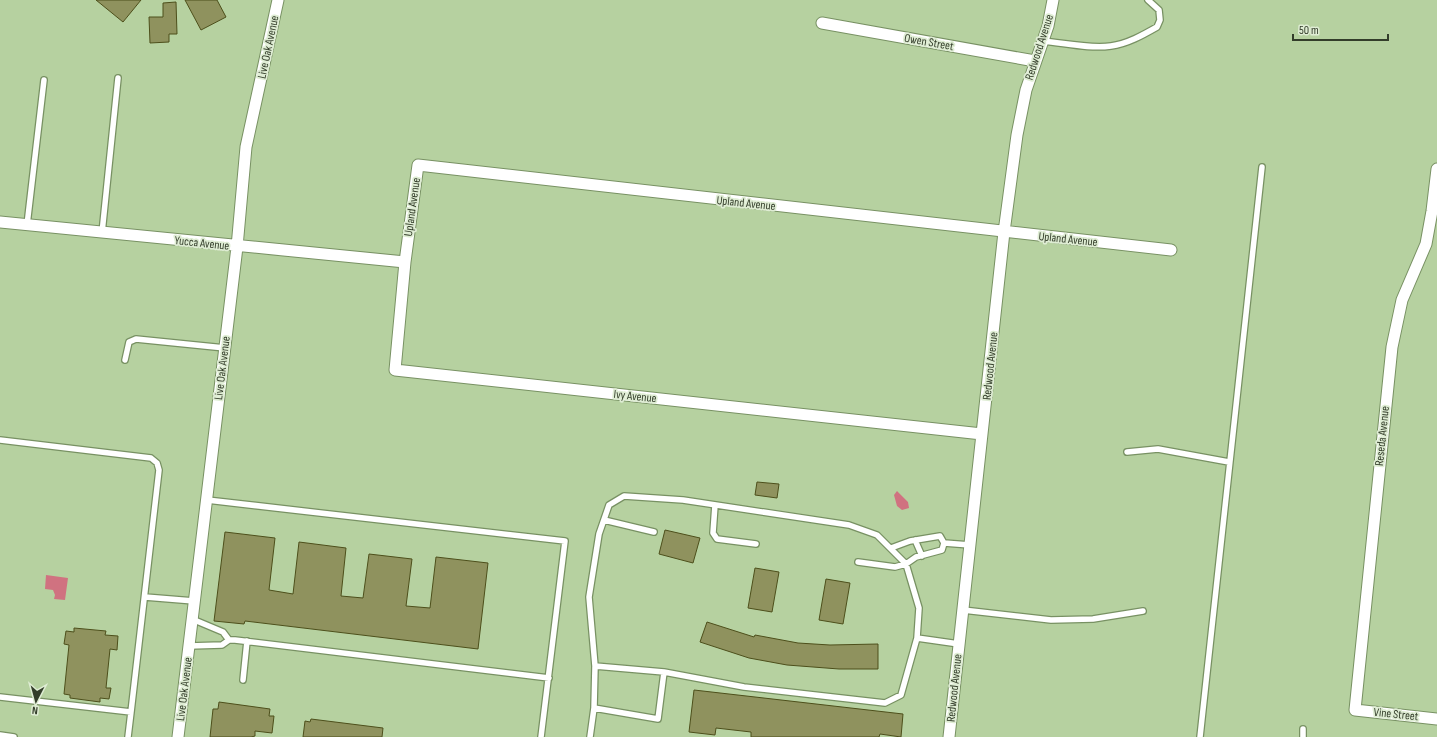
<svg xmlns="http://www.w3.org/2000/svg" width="1437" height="737" font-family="'Sofia Sans Condensed',sans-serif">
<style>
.water{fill:#d07280}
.building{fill:#8f925e;stroke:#4d4f1b}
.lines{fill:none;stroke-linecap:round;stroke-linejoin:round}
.service-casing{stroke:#789163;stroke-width:8}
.minor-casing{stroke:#789163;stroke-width:13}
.service{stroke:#fff;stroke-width:5.5}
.minor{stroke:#fff;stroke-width:11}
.labels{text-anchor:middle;stroke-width:3.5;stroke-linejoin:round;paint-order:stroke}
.street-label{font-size:12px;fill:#333d2a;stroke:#dfedd4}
</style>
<rect width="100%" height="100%" fill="#b6d1a0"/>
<path class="water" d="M897,491L908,502L909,508L902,510L897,506L894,495Z
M46,575L68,578L65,600L54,599L55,595L53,590L45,589Z"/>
<path class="building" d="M96,0H141L123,22Z
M185,0H217L226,17L201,30Z
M176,2L177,34H169V42L150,43L149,17H163V3Z
M757,482L779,484L777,498L755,495Z
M665,530L700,538L693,563L659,554Z
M225,532L275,538L269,590L293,594L299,542L346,548L341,596L363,598L369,554L412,559L406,606L430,608L436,557L488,563L478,649L245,621L244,624L214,621Z
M755,568L779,572L772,612L748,608Z
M826,579L850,583L843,624L819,620Z
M707,622L754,637L755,635L798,643L830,645L878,644V669H839L787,665L749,658L700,642Z
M74,628L106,631L105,635L118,636L117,650L110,649L106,688H111L109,699L100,698V702L70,698V695L64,694L69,645L64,644L66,631L74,632Z
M694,690L903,714L901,737L880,734L879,737H751V732L716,728L715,735L689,732Z
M219,702L270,709L269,716H274L272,733L255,731V736L251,737H210L213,709H218Z
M311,719L383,728L382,737H303L305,721L310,722Z"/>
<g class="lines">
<defs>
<path id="service" d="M1043,41C1065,43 1089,49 1111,46C1127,44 1143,35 1157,27L1160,20L1159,10L1148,0
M27,225L44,80
M102,233L118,78
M125,360L129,342L136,339L225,348
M0,440L151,458L157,463L159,470L131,712L0,697
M1127,452L1158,449L1229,462
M207,500L565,541L541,737
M715,505L713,533L717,539L756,544
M604,520L654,532
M915,540L922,556
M944,543L970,545
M858,562L895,567L906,564L916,557L942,550L944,543L940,536L910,541L891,548
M145,597L194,601
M963,610L1051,620L1093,619L1143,611
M192,619L223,632L229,640
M917,638L959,644
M189,646L222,645L229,640H235L549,678
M595,666L664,672
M243,680L247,641
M0,735L14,737
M128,737L131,712
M590,737L594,708L595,666L589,597L599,534L609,505L624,496L683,500L849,525L877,535L906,564L919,608L917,638L901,695L885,703L744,687L664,672L658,719L594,708
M1200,737L1262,167
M1303,737V729"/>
<path id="minor" d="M822,23L1035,61
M1437,169L1432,211L1426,244L1402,300L1392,347L1355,710L1437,719
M0,222L405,262
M982,434L395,370L405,262L418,165L1171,250
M178,737L237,247L246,147L278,0
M949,737L1004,232L1017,135L1026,90L1048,26L1053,0"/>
</defs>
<use href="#service" class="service-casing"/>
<use href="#minor" class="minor-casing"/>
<use href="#service" class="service"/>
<use href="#minor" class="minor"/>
</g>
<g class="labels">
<g class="street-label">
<text transform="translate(929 42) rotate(10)" y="4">Owen Street</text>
<text transform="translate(268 47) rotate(-78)" y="4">Live Oak Avenue</text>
<text transform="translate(1039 47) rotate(-72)" y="4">Redwood Avenue</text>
<text transform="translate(746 203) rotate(6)" y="4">Upland Avenue</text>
<text transform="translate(412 207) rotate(-82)" y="4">Upland Avenue</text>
<text transform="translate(1068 239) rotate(6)" y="4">Upland Avenue</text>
<text transform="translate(202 243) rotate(6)" y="4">Yucca Avenue</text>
<text transform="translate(990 366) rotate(-84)" y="4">Redwood Avenue</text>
<text transform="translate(222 368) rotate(-83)" y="4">Live Oak Avenue</text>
<text transform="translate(635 396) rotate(6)" y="4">Ivy Avenue</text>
<text transform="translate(1382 436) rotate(-84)" y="4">Reseda Avenue</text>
<text transform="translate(954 688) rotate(-84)" y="4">Redwood Avenue</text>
<text transform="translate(184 689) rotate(-83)" y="4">Live Oak Avenue</text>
<text transform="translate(1396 714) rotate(6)" y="4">Vine Street</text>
</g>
</g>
<g transform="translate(36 701) rotate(186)" stroke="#dfedd4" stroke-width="3" paint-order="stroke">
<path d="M0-3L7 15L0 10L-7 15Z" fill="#333d2a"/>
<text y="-6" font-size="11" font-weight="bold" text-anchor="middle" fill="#333d2a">N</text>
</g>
<path d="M1293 34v6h95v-6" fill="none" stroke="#333d2a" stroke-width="2"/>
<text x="1299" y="34" font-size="12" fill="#333d2a" stroke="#dfedd4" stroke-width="3" paint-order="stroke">50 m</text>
</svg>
